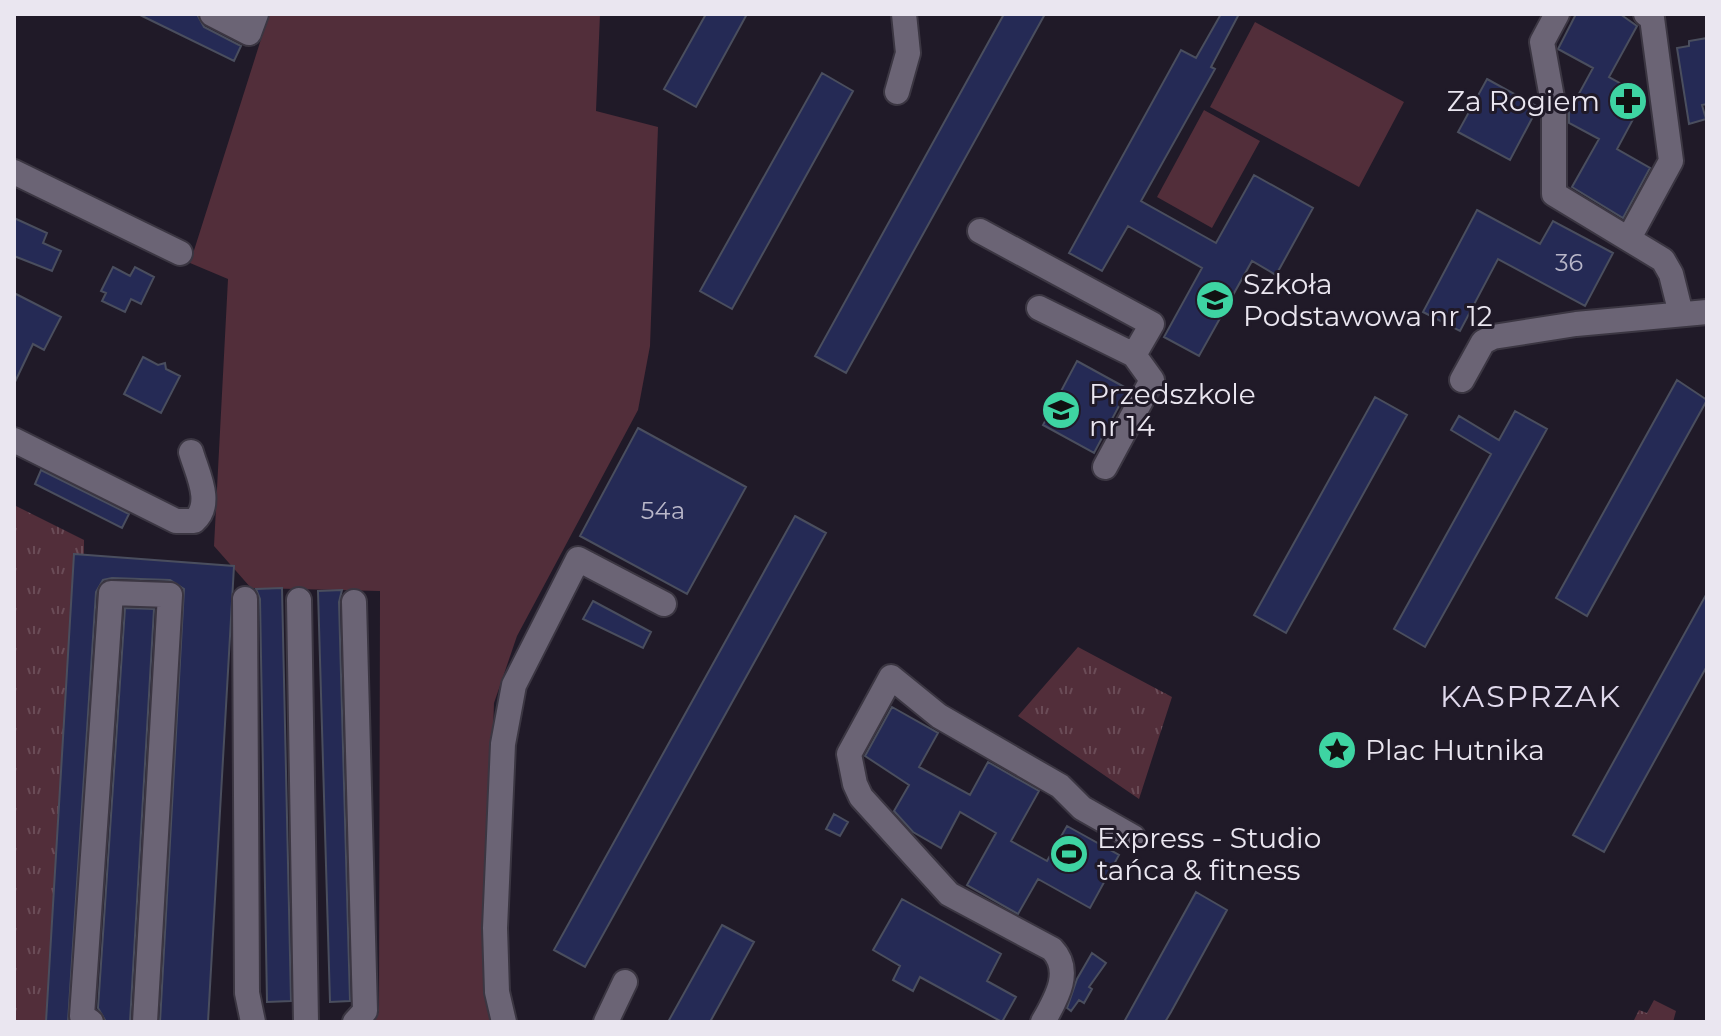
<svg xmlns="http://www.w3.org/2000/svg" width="1721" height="1036" font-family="Montserrat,sans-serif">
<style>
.grass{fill:url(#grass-tufts)}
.garden{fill:#522e3a}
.building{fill:#252a55;stroke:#4a4e5e;stroke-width:2}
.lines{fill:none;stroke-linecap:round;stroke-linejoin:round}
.minor-casing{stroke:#3b3642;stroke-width:28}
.minor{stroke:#6b6475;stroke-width:24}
.labels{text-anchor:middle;stroke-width:6;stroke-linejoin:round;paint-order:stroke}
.number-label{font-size:24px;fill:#b9b7c9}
.poi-label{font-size:28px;fill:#eae6f0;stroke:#201a28;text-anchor:start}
.neighbourhood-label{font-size:30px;letter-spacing:2px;fill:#e0d9ec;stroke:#201a28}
</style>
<defs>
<pattern id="grass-tufts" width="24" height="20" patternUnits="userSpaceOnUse" patternTransform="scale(2)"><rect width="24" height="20" fill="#522e3a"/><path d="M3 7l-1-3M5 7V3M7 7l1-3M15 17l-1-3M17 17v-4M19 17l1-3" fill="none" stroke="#6b4c57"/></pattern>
</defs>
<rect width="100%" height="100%" fill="#201a28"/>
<path class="grass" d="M14,505L84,540V555L74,554L46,1022H14Z
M1078,647L1172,697L1139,799L1018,716Z
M1654,1000L1676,1011L1673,1022H1633L1639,1010L1647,1013Z"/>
<path class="garden" d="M269,14H600L596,111L658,127L650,346L638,410L517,636L494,703L484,987L491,1022H370L379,1012L380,591L251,588L214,546L228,279L190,263Z
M1255,22L1404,102L1359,187L1210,107Z
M1204,110L1260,141L1212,228L1157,197Z"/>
<path class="building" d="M138,14H197L204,27L241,46L234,61Z
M706,14H747L696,107L664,89Z
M1004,14H1045L846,373L815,356Z
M1221,14H1239L1211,67L1215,69L1141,201L1216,243L1254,175L1313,208L1276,275L1252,261L1199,356L1164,337L1202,268L1128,226L1102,271L1069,253L1181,50L1196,58Z
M1576,14H1620L1637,26L1609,77L1645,97L1617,149L1650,168L1623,218L1572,187L1599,139L1569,123V112L1593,68L1558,49Z
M1707,38V104L1702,105L1706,119L1689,124L1677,48L1689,46V41Z
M822,73L853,91L732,309L700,291Z
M1487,79L1538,107L1510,160L1458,132Z
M1477,210L1540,244L1553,221L1613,253L1585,306L1498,259L1460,331L1423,312Z
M14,218L47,233L43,243L61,251L52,271L14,256Z
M113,267L130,276L135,267L154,277L141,304L131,299L125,312L102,301L106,293L101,291Z
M14,293L61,317L44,350L33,344L14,384Z
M143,357L158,365L165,363L166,369L180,376L161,413L124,394Z
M1077,361L1128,389L1094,453L1043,425Z
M1677,380L1707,400L1587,616L1556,598Z
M1375,397L1407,415L1286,633L1254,615Z
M1515,411L1547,429L1425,647L1394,629L1491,454L1451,430L1459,416L1499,440Z
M638,428L746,487L687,594L580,536Z
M41,470L129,514L122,528L35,484Z
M795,516L826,533L585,967L554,950Z
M74,554L234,566L208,1022H160L184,589L170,580L112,578L103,580L96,592L68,1022H46Z
M282,588L291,1001L267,1002L260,599L256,589Z
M342,590L339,602L350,1001L330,1002L318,591Z
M1707,593V666L1604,852L1573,835Z
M593,601L651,632L643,648L583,619Z
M125,608L154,609L130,1022H106L98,1008Z
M892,707L938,733L919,767L970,795L988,762L1039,791L1011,841L1047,861L1067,826L1119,855L1090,908L1038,879L1018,914L967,885L996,833L960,812L941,848L913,832L894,811L909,785L865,756Z
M834,814L848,822L840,836L826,829Z
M1196,892L1227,910L1171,1012L1165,1022H1124Z
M902,899L1001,954L987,981L1016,997L1002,1022L920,977L913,991L893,980L900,966L873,950Z
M722,925L754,942L710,1022H668Z
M1092,953L1106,963L1089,987L1092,989L1084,1003L1079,1000L1071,1011L1067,1008L1077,979Z"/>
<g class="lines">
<defs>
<path id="minor" d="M212,14L249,33L256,14
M1557,14L1542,42L1554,109V194L1663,260L1671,274L1681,314
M897,92L908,53L904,14
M14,172L180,253
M980,231L1152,324L1134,355L1152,380L1105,467
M1629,238L1671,161L1652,18L1646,14
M1039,308L1134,355
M1462,380L1483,342L1493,337L1576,324L1707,312
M14,440L176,521H194C214,504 197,473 191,452
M245,599L247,993L253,1022
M299,600L306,1022
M354,602L365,1011L355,1022
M91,1022L82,1016L111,593L170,595L145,1022
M504,1022L497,992L495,928L503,744L514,685L578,559L664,604
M606,1022L625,982
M1043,1022C1056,999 1073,971 1052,949L949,894L861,797L855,784L849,754L891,677L939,716L1060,786L1082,808L1133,837"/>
</defs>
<use href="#minor" class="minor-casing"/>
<use href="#minor" class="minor"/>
</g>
<defs>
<symbol id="pharmacy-disc" viewBox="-11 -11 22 22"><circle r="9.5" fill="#3ed4a2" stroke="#201a28"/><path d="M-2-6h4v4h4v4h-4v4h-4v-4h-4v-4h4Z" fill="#111"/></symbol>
<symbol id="school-disc" viewBox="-11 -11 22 22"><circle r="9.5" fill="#3ed4a2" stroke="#201a28"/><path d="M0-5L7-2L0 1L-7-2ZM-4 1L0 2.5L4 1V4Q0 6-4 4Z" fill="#111"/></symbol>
<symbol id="sight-disc" viewBox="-11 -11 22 22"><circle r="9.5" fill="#3ed4a2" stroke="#201a28"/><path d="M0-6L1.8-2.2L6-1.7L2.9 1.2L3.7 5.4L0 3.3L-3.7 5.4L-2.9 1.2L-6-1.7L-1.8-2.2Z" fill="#111"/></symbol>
<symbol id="stadium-disc" viewBox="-11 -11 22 22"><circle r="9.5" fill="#3ed4a2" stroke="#201a28"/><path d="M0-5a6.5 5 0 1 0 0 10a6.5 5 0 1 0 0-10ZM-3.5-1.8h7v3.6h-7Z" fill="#111"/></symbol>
</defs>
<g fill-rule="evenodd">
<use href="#pharmacy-disc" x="1606" y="79" width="44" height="44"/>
<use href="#school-disc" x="1193" y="278" width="44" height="44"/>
<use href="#school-disc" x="1039" y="388" width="44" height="44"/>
<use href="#sight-disc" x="1315" y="728" width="44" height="44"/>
<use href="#stadium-disc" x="1047" y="832" width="44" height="44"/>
</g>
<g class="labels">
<g class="number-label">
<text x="1569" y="271">36</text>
<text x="663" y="519">54a</text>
</g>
<g class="poi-label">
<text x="1600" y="111" text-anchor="end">Za Rogiem</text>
<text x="1243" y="294">Szkoła<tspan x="1243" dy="32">Podstawowa nr 12</tspan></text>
<text x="1089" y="404">Przedszkole<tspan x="1089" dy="32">nr 14</tspan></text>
<text x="1365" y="760">Plac Hutnika</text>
<text x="1097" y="848">Express - Studio<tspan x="1097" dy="32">tańca &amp; fitness</tspan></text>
</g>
<g class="neighbourhood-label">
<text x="1531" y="707">KASPRZAK</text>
</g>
</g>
<rect width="1721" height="1036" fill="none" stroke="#eae6f0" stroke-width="32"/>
</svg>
